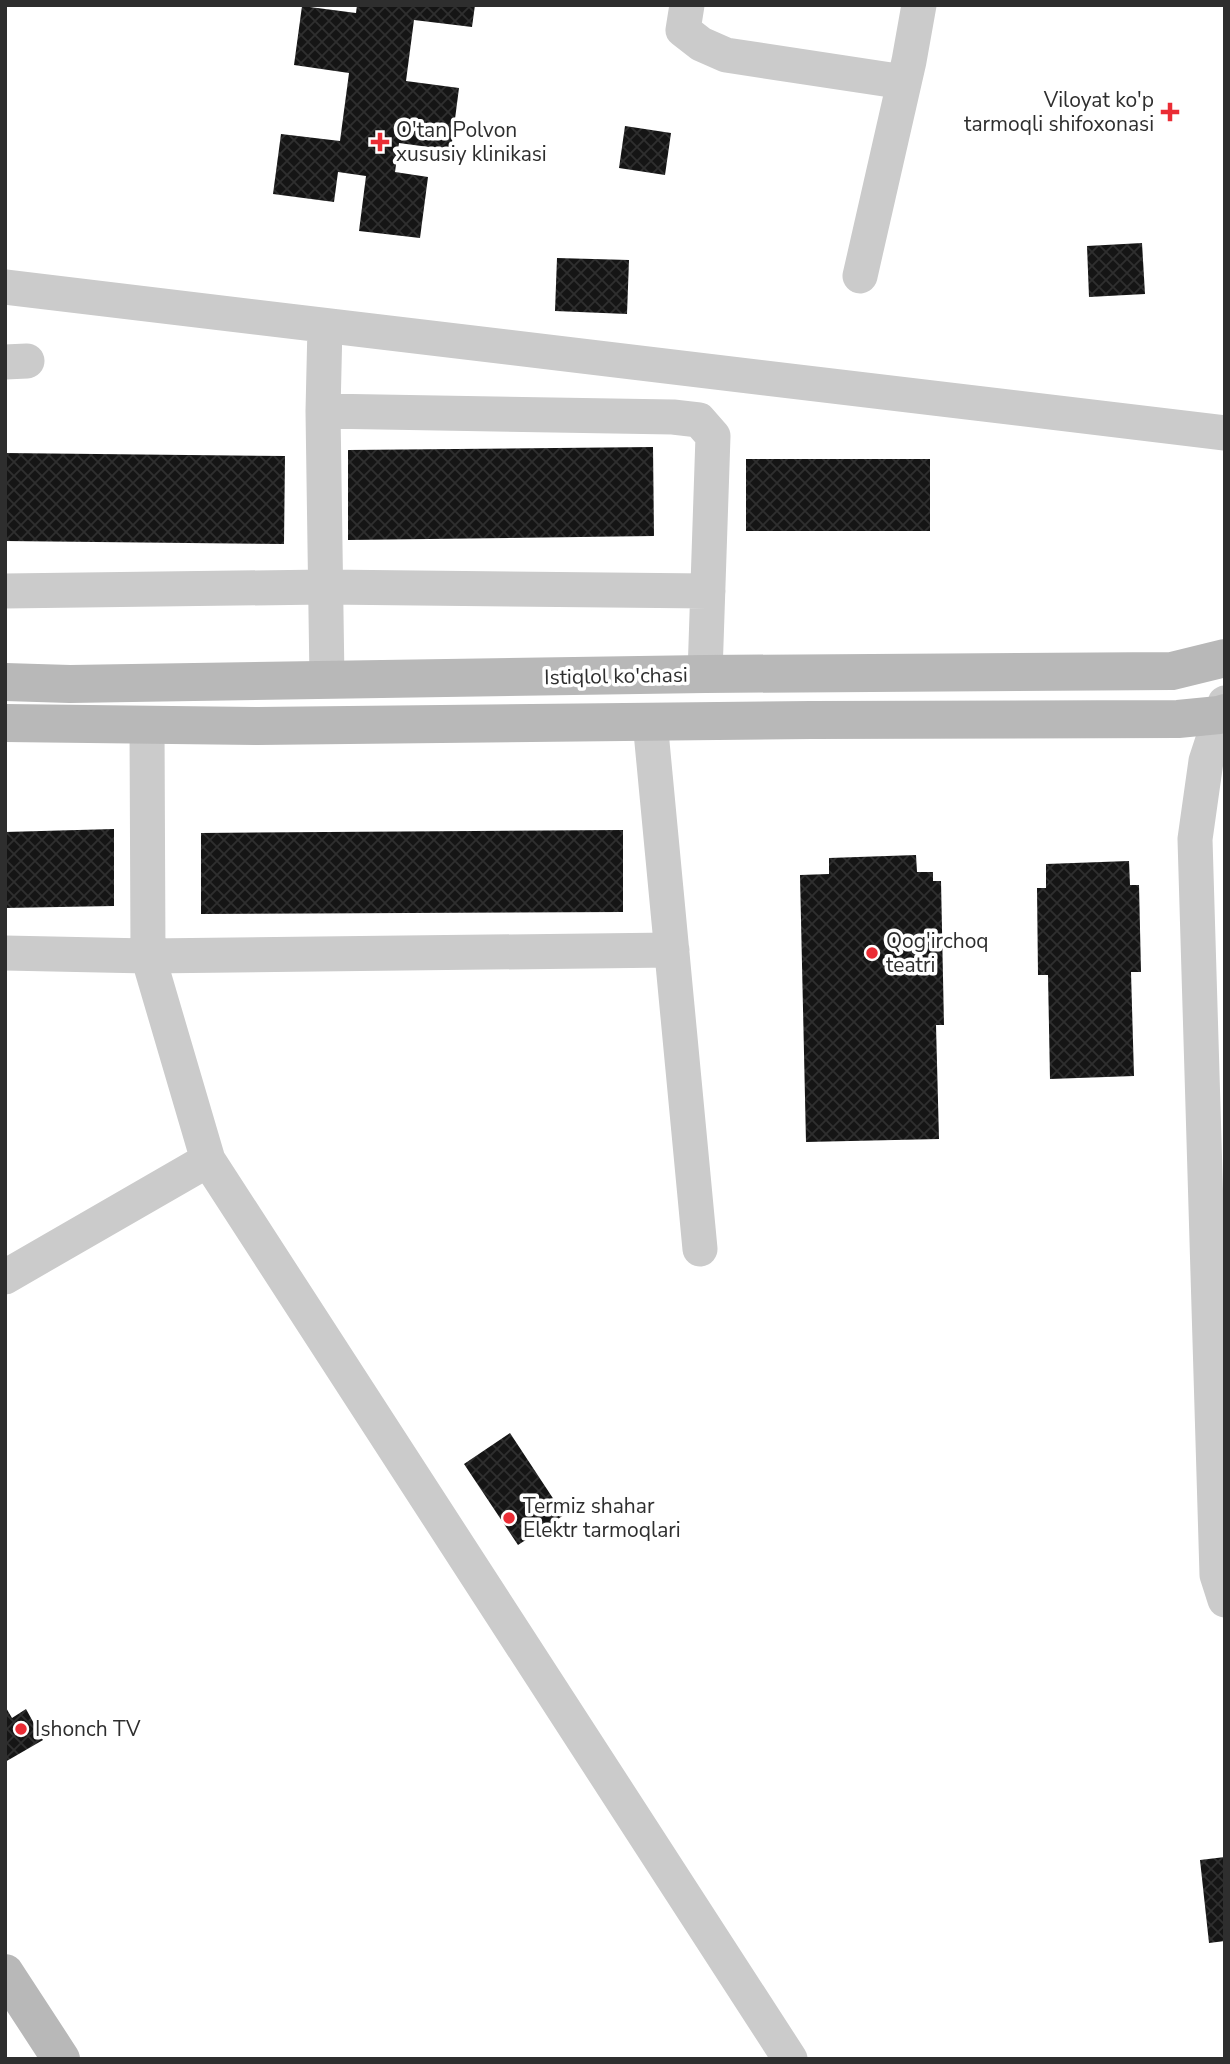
<svg xmlns="http://www.w3.org/2000/svg" width="1230" height="2064" font-family="'Nunito Sans',sans-serif">
<style>
.building{fill:url(#building-cross-hatch)}
.lines{fill:none;stroke-linecap:round;stroke-linejoin:round}
.street{stroke:#cbcbcb;stroke-width:35}
.secondary{stroke:#b8b8b8;stroke-width:38}
.poi-dot{fill:#ea2c35;stroke:#fff;stroke-width:2.5}
.labels{text-anchor:middle;stroke-width:7;stroke-linejoin:round;paint-order:stroke}
.poi-label{font-size:21px;fill:#2e2e2e;stroke:#fff;text-anchor:start}
.street-label{font-size:21px;fill:#2e2e2e;stroke:#fff}
</style>
<defs>
<pattern id="building-cross-hatch" width="8" height="8" patternUnits="userSpaceOnUse" patternTransform="scale(1.75)"><rect width="8" height="8" fill="#151515"/><path d="M0 0l8 8M0 8l8-8" fill="none" stroke="#2f2f2f"/></pattern>
</defs>
<rect width="100%" height="100%" fill="#fff"/>
<path class="building" d="M357,5H475L472,27L414,20L406,81L459,88L451,150L399,143L395,172L428,177L420,238L359,231L366,176L338,172L334,202L273,194L281,134L340,141L349,73L294,65L302,6L356,13Z
M625,126L671,133L665,175L619,168Z
M1142,243L1145,294L1089,297L1087,246Z
M557,258L629,260L627,314L555,311Z
M653,447L654,536L348,540V450Z
M5,453L285,456L284,544L5,541Z
M746,459H930V531H746Z
M114,829V906L5,908V832Z
M623,830V912L201,914V833Z
M916,855L917,872H933V881H941L944,1025H936L939,1139L806,1142L800,875L829,874V858Z
M1129,861L1130,885H1139L1141,972H1131L1134,1076L1050,1079L1048,975H1038L1037,888H1046V864Z
M510,1433L564,1515L518,1545L464,1464Z
M5,1706L12,1718L26,1709L43,1740L5,1762Z
M1225,1857V1941L1209,1943L1200,1860Z"/>
<g class="lines">
<path class="street" d="M687,5L683,30L701,44L726,55L904,82
M860,276L909,61L919,5
M5,287L1225,433
M325,326L323,411L327,680
M5,362L27,361
M323,411L673,417L699,420L713,436L705,674
M5,591L325,587L708,591
M1225,703L1206,761L1195,839L1217,1575L1225,1600
M650,721L700,1249
M147,725L148,956L208,1160L790,2059
M5,953L148,956L672,950
M5,1277L208,1160"/>
<path class="secondary" d="M5,682L70,684L705,674L1172,671L1225,658
M5,723L257,726L811,720L1178,719L1219,715L1225,713
M5,1973L61,2059"/>
</g>
<g class="poi-dot">
<path d="M1166.5 101.5h7v7h7v7h-7v7h-7v-7h-7v-7h7z"/>
<path d="M376.5 131.5h7v7h7v7h-7v7h-7v-7h-7v-7h7z"/>
<circle cx="872" cy="953" r="7"/>
<circle cx="509" cy="1518" r="7"/>
<circle cx="21" cy="1729" r="7"/>
</g>
<g class="labels">
<g class="poi-label">
<text x="1154" y="107" text-anchor="end">Viloyat ko'p<tspan x="1154" dy="24">tarmoqli shifoxonasi</tspan></text>
<text x="396" y="137">O'tan Polvon<tspan x="396" dy="24">xususiy klinikasi</tspan></text>
<text x="886" y="948">Qog'irchoq<tspan x="886" dy="24">teatri</tspan></text>
<text x="523" y="1513">Termiz shahar<tspan x="523" dy="24">Elektr tarmoqlari</tspan></text>
<text x="35" y="1736">Ishonch TV</text>
</g>
<g class="street-label">
<text transform="translate(616 676) rotate(-1)" y="7">Istiqlol ko'chasi</text>
</g>
</g>
<rect width="1230" height="2064" fill="none" stroke="#2e2e2e" stroke-width="14"/>
</svg>
